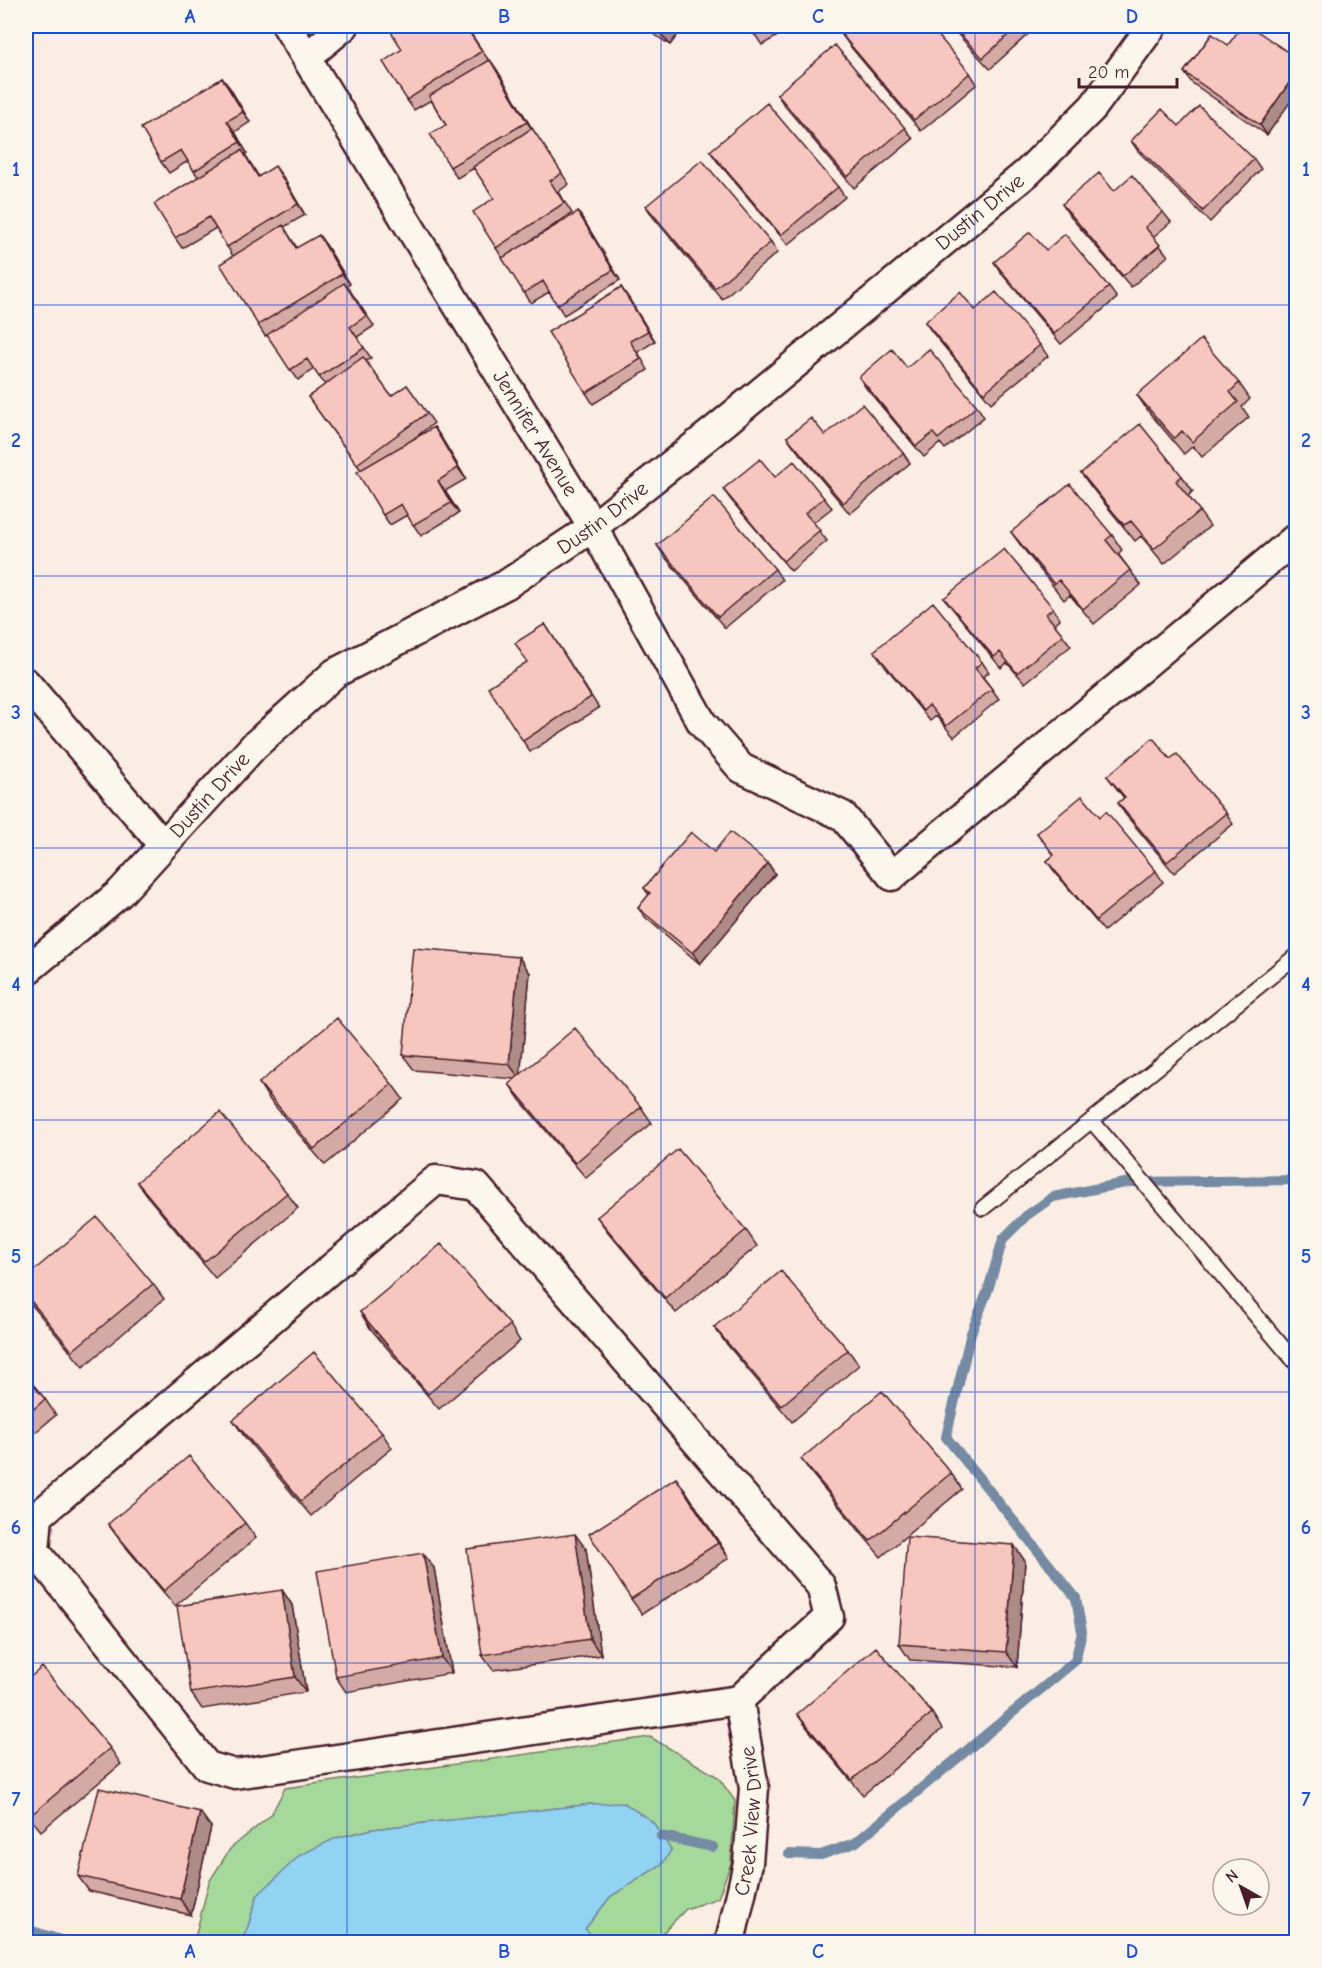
<svg xmlns="http://www.w3.org/2000/svg" width="1322" height="1968" font-family="'Comic Neue',sans-serif">
<style>
.green{fill:#a5d99b;stroke:#787c63;stroke-width:1.5}
.water{fill:#92d2f3;stroke:#758aa3;stroke-width:1.5}
.lines{fill:none;stroke-linecap:round;stroke-linejoin:round}
.stream{stroke:#758aa3;stroke-width:10}
.lane-casing{stroke:#4a1f2b;stroke-width:18}
.street-casing{stroke:#4a1f2b;stroke-width:33}
.lane{stroke:#fbf7ec;stroke-width:14}
.street{stroke:#fbf7ec;stroke-width:28}
.wall{fill:#d4aba4;stroke:#4a1f2b;stroke-width:1.5}
.shaded-wall{fill:#ad8b86;stroke:#4a1f2b;stroke-width:1.5}
.building{fill:#f7c7bf;stroke:#4a1f2b;stroke-width:1.5}
.grid{fill:none;stroke:#1d4ed8;stroke-width:1.5;stroke-opacity:0.55}
.labels{text-anchor:middle;stroke-width:5;stroke-linejoin:round;paint-order:stroke}
.street-label{font-size:21px;fill:#4a1f2b;stroke:#fbf7ec}
.neatline{fill:none;stroke:#1d4ed8;stroke-width:2}
.grid-label{font-size:20px;text-anchor:middle;font-weight:bold;fill:#1d4ed8}
</style>
<rect width="100%" height="100%" fill="#faede3"/>
<filter id="ink" filterUnits="userSpaceOnUse"><feTurbulence type="fractalNoise" baseFrequency=".0167" numOctaves="2"/><feDisplacementMap in="SourceGraphic" scale="12" xChannelSelector="R" yChannelSelector="G"/><feConvolveMatrix kernelMatrix="1 2 1 2 8 2 1 2 1" color-interpolation-filters="sRGB"/></filter>
<g filter="url(#ink)">
<path class="green" d="M650,1737L718,1777L735,1801L731,1863L718,1898L686,1909L659,1937L656,1942H601L585,1929L610,1897L662,1864L671,1850L661,1836L592,1804L373,1829L336,1838L257,1896L248,1927L241,1942H194L209,1882L230,1849L271,1815L285,1788Z"/>
<path class="water" d="M624,1803L653,1822L671,1850L662,1864L610,1897L585,1929L601,1942H241L248,1927L257,1896L300,1855L336,1838L373,1829L592,1804Z"/>
<g class="lines">
<path class="stream" d="M661,1836L713,1847
M789,1854L821,1855L855,1843L1075,1661L1082,1632L1076,1598L946,1437L971,1333L988,1290L1003,1239L1026,1216L1053,1197L1130,1182L1296,1180
M26,1929L67,1942"/>
<defs>
<path id="lane" d="M1092,1121L1296,1363
M983,1208L1296,956"/>
<g id="street">
<path id="s1" d="M287,26L593,527L702,723L741,768L843,816L892,876L1296,538"/>
<path d="M308,56L344,26"/>
<path d="M26,683L163,845"/>
<path id="s2" d="M26,971L120,893L254,746L335,673L507,584L593,527L715,430L1028,172L1093,107L1152,26"/>
<path d="M436,1180L476,1186L821,1586L829,1617L739,1700L235,1774L207,1766L35,1551L38,1516Z"/>
<path id="s3" d="M730,1942L748,1863L754,1788L739,1700"/>
</g>
</defs>
<use href="#lane" class="lane-casing"/>
<use href="#street" class="street-casing"/>
<use href="#lane" class="lane"/>
<use href="#street" class="street"/>
</g>
<path class="wall" d="M397,26H466L489,61L490,60L497,70L532,129L569,184L558,192L572,213L530,241L578,212L620,280L564,315L549,292L531,303L496,248L494,198L474,168L457,178L450,167L446,125L431,100L414,110L407,100L402,49Z
M642,26H684L670,45Z
M749,26H795L762,45Z
M950,26H1037L990,69Z
M1269,26H1296V35Z
M1212,34L1267,135L1192,83L1184,72Z
M842,35L970,73L977,84L921,131L850,46Z
M222,78L250,122L235,132L247,153L245,154L259,177H283L305,215L284,227L297,248L326,245L350,284L347,286L374,326L357,337L371,358L366,361L391,396L407,385L434,423L409,442L434,427L466,479L445,491L459,513L421,536L407,515L390,525L383,515L361,470L308,397L325,385L314,369L298,380L267,335L265,336L258,325L233,256L216,228L182,248L175,238L198,177L188,161L169,173L161,162Z
M777,94L905,128L913,139L854,188L784,105Z
M1179,126L1254,159L1261,169L1210,222L1138,151L1131,141Z
M710,151L838,187L845,197L788,245L717,161Z
M1114,191L1163,212L1171,222L1153,237L1168,256L1131,287L1069,215L1062,204Z
M646,206L771,242L778,252L722,299L653,217Z
M1046,250L1109,287L1117,298L1061,344L1001,273L994,262Z
M621,287L655,341L638,352L648,370L593,404L586,393Z
M975,310L1040,345L1048,356L991,403L932,332L925,322Z
M907,368L977,406L984,417L945,449L940,443L924,457L866,388L859,377Z
M1239,383L1250,399L1242,407L1249,417L1202,457L1193,446L1184,454L1148,411L1137,395Z
M825,435L903,453L910,463L850,514L795,448L787,437Z
M1081,473L1182,476L1193,491L1188,496L1210,526L1164,564L1141,536L1135,541L1092,488Z
M775,477L824,498L832,508L813,523L827,541L791,571L731,500L723,489Z
M1011,532L1112,535L1122,550L1118,554L1141,585L1094,624L1070,595L1064,600L1022,547Z
M657,545L775,569L782,580L725,628L664,556Z
M944,598L1053,608L1060,619L1054,624L1071,646L1025,683L1007,663L1001,668L952,608Z
M545,624L599,708L530,752L523,741L527,662Z
M874,651L982,662L989,672L983,677L999,699L954,737L936,716L930,721L881,661Z
M1170,759L1226,813L1233,824L1174,873L1125,814L1118,803L1124,798L1107,776Z
M1100,817L1156,871L1163,882L1104,931L1054,871L1047,861L1054,855L1037,833Z
M714,852L768,863L775,874L700,964L646,918L638,908L649,895L644,888Z
M530,973L520,1074L641,1107L652,1123L586,1178L520,1100L509,1084L515,1079L414,1070L403,1055Z
M259,1083L392,1084L403,1099L325,1165L269,1099Z
M137,1182L287,1193L298,1208L215,1278L148,1197Z
M597,1217L746,1230L757,1246L676,1313L608,1232Z
M26,1277L153,1284L164,1299L83,1367L26,1298Z
M360,1312L510,1325L520,1341L439,1409L370,1328Z
M714,1327L848,1350L859,1365L792,1422L725,1342Z
M26,1376L45,1399L56,1415L26,1440Z
M233,1420L382,1433L392,1448L311,1516L244,1436Z
M801,1459L951,1473L962,1489L881,1557L812,1474Z
M687,1493L729,1558L642,1614L631,1599Z
M245,1523L256,1538L175,1606L119,1539L108,1524Z
M586,1549L601,1655L493,1670L482,1655Z
M1025,1561L1017,1667L910,1660L899,1644Z
M434,1568L452,1673L346,1692L336,1677Z
M282,1590L292,1605L306,1692L202,1709L191,1693Z
M26,1645L30,1652L26,1656Z
M26,1681L110,1748L121,1764L41,1831L26,1813Z
M932,1713L942,1729L863,1795L808,1729L797,1714Z
M211,1827L191,1915L89,1891L78,1876Z"/>
<path class="shaded-wall" d="M669,26H684L670,45L662,35Z
M490,60L497,70L534,132L527,122Z
M1296,73V94L1267,135L1260,125Z
M222,78L230,88L250,122L243,112Z
M227,121L235,132L247,153L240,142Z
M275,166L283,177L305,215L298,204Z
M578,212L585,222L620,280L613,270Z
M319,235L326,245L350,284L342,274Z
M621,287L628,297L655,341L648,331Z
M434,427L441,437L466,479L458,468Z
M438,481L445,491L459,513L451,503Z
M768,863L775,874L700,964L693,953Z
M519,957L530,973L520,1079L509,1064Z
M676,1478L687,1493L729,1558L718,1543Z
M575,1534L586,1549L601,1655L590,1639Z
M1014,1545L1025,1561L1017,1667L1006,1652Z
M423,1553L434,1568L452,1673L442,1658Z
M282,1590L292,1605L306,1692L295,1677Z
M200,1812L211,1827L191,1915L180,1899Z"/>
<path class="building" d="M397,26H465L482,51L407,100L383,62L402,49L390,30Z
M649,26H669L662,35Z
M749,26H770L754,35Z
M854,26H930L970,73L914,120L842,35Z
M952,26H1018L983,58Z
M1242,26H1250L1296,58V73L1260,125L1184,72L1212,34L1228,45Z
M835,45L905,128L847,177L777,94Z
M490,60L527,122L450,167L430,134L446,125L429,96Z
M222,78L243,112L227,121L240,142L194,171L181,150L161,162L141,128Z
M767,103L838,187L781,235L710,151Z
M1199,106L1254,159L1203,211L1131,141L1162,109L1179,126Z
M532,128L562,173L550,181L564,203L496,248L473,212L494,198L473,167Z
M242,150L258,177L275,166L298,204L227,247L209,217L175,238L154,204Z
M702,160L771,242L715,288L646,206Z
M1099,173L1114,191L1132,175L1163,212L1145,227L1160,245L1123,276L1062,204Z
M578,212L613,270L557,305L543,281L524,293L502,258Z
M283,225L296,248L319,235L342,274L258,325L220,264Z
M1030,232L1046,250L1065,234L1109,287L1054,334L994,262Z
M344,283L366,316L350,327L364,348L319,377L307,359L290,370L267,335Z
M621,287L648,331L630,341L641,359L586,393L548,332Z
M960,292L975,310L996,292L1040,345L984,393L925,322Z
M1201,339L1239,383L1230,392L1238,402L1192,442L1182,431L1174,438L1137,395Z
M892,349L907,368L929,349L977,406L938,439L933,433L916,446L859,377Z
M363,357L391,396L407,385L427,413L357,464L308,397Z
M862,404L903,453L843,503L787,437L811,418L825,435Z
M1140,424L1182,476L1176,481L1200,511L1154,549L1131,521L1124,525L1081,473Z
M434,427L458,468L438,481L451,503L413,525L401,504L383,515L357,472Z
M760,459L775,477L794,461L824,498L805,513L820,530L783,561L723,489Z
M1070,484L1112,535L1106,540L1130,570L1083,609L1059,580L1054,584L1011,532Z
M714,497L775,569L718,617L657,545Z
M1004,549L1053,608L1046,614L1063,635L1017,673L1000,652L994,657L944,598Z
M933,602L982,662L975,668L992,689L946,726L929,705L923,711L874,651Z
M545,624L591,697L523,741L488,687L527,662L515,643Z
M1153,738L1170,759L1177,754L1226,813L1167,862L1118,803L1125,797L1107,776Z
M1082,796L1100,817L1106,811L1156,871L1096,920L1047,861L1054,855L1037,833Z
M691,832L714,852L730,832L768,863L693,953L638,908L650,893L644,888Z
M413,948L519,957L509,1064L403,1055Z
M337,1018L392,1084L314,1149L259,1083Z
M575,1028L641,1107L575,1163L509,1084Z
M220,1112L287,1193L204,1262L137,1182Z
M678,1149L746,1230L665,1298L597,1217Z
M97,1217L153,1284L72,1351L26,1295V1277Z
M441,1244L510,1325L428,1394L360,1312Z
M781,1271L848,1350L781,1406L714,1327Z
M314,1352L382,1433L301,1501L233,1420Z
M26,1376L45,1399L26,1416Z
M882,1391L951,1473L870,1541L801,1459Z
M189,1456L245,1523L164,1591L108,1524Z
M676,1478L718,1543L631,1599L589,1534Z
M575,1534L590,1639L482,1655L467,1549Z
M907,1537L1014,1545L1006,1652L899,1644Z
M423,1553L442,1658L336,1677L317,1571Z
M282,1590L295,1677L191,1693L177,1606Z
M876,1647L932,1713L852,1780L797,1714Z
M42,1667L110,1748L30,1816L26,1810V1681Z
M99,1788L200,1812L180,1899L78,1876Z"/>
</g>
<path class="grid" d="M347,26V1942M661,26V1942M975,26V1942M26,305H1296M26,576H1296M26,848H1296M26,1120H1296M26,1392H1296M26,1663H1296"/>
<g class="labels">
<g class="street-label">
<text dy="7" stroke="none"><textPath href="#s2" startOffset="1226">Dustin Drive</textPath></text>
<text dy="7" stroke="none"><textPath href="#s1" startOffset="477">Jennifer Avenue</textPath></text>
<text dy="7" stroke="none"><textPath href="#s2" startOffset="740">Dustin Drive</textPath></text>
<text dy="7" stroke="none"><textPath href="#s2" startOffset="255">Dustin Drive</textPath></text>
<text dy="7" stroke="none"><textPath href="#s3" startOffset="123">Creek View Drive</textPath></text>
</g>
</g>
<rect width="1322" height="1968" fill="none" stroke="#fbf7ec" stroke-width="66"/>
<g transform="translate(1241 1887) rotate(320)"><circle r="28" fill="#fbf7ec" stroke="#b4a19f" stroke-width="1.5"/>
<path d="M0-4.5L10 22L0 15L-10 22Z" fill="#4a1f2b"/>
<text y="-9" font-size="16" font-weight="bold" text-anchor="middle" fill="#4a1f2b">N</text>
</g>
<path d="M1079 78v9h98v-9" fill="none" stroke="#4a1f2b" stroke-width="3"/>
<text x="1088" y="78" font-size="18" fill="#4a1f2b" stroke="#fbf7ec" stroke-width="4.5" paint-order="stroke">20 m</text>
<rect x="33" y="33" width="1256" height="1902" class="neatline"/>
<g class="grid-label">
<text x="190" y="23">A</text>
<text x="504" y="23">B</text>
<text x="818" y="23">C</text>
<text x="1132" y="23">D</text>
<text x="16" y="176">1</text>
<text x="1306" y="176">1</text>
<text x="16" y="447">2</text>
<text x="1306" y="447">2</text>
<text x="16" y="719">3</text>
<text x="1306" y="719">3</text>
<text x="16" y="991">4</text>
<text x="1306" y="991">4</text>
<text x="16" y="1263">5</text>
<text x="1306" y="1263">5</text>
<text x="16" y="1534">6</text>
<text x="1306" y="1534">6</text>
<text x="16" y="1806">7</text>
<text x="1306" y="1806">7</text>
<text x="190" y="1958">A</text>
<text x="504" y="1958">B</text>
<text x="818" y="1958">C</text>
<text x="1132" y="1958">D</text>
</g>
</svg>
